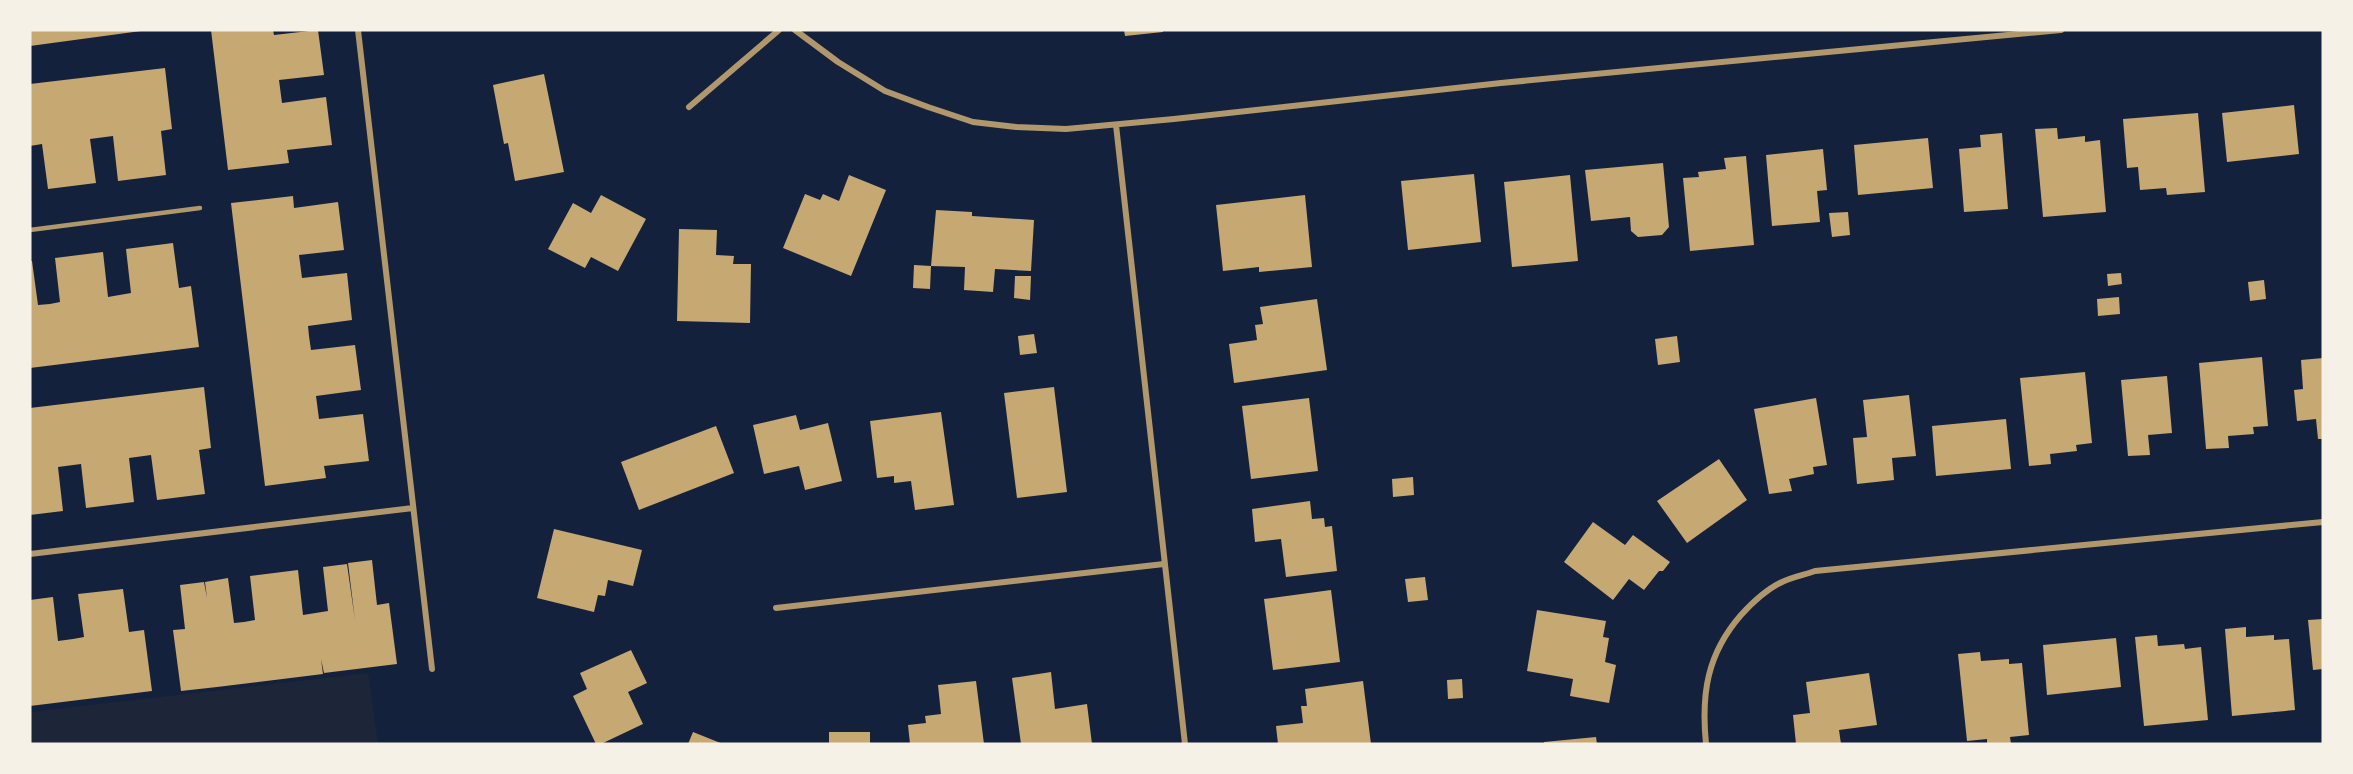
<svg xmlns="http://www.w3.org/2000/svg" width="2353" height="774" font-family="'PT Sans Narrow',sans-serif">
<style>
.green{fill:#1d2539}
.building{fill:#c6a872}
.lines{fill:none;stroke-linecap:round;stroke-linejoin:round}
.service{stroke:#b1986c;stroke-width:4.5}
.minor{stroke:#b1986c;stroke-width:6}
</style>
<rect width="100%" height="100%" fill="#14213d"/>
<path class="green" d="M368,673L378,744H30V712Z"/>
<path class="building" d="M30,30H141V31L30,46Z
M211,30H273L274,35L318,30L324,75L279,80L282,103L326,97L332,145L287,150L289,163L228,170Z
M1124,30H1163V32L1125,36Z
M165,68L172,129L161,131L166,175L118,181L113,136L90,139L96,183L48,189L42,144L30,146V84Z
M544,74L564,172L515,181L508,143L504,144L493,85Z
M2294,105L2299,154L2227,162L2222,113Z
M2198,113L2205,192L2167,195L2166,188L2140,190L2138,167L2127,168L2123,119Z
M2057,128L2058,139L2085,136V142L2100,140L2106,212L2043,217L2035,129Z
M2002,133L2008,209L1964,212L1959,149L1981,147L1980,135Z
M1928,138L1933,188L1858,195L1854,145Z
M1823,149L1827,190L1817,191L1820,222L1772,226L1766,155Z
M1746,156L1754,245L1690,251L1683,178L1699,177L1698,172L1726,169L1724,158Z
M1663,163L1669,227L1662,235L1638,237L1631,231L1630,217L1591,221L1585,170Z
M1474,174L1481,242L1408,250L1401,181Z
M849,175L886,190L851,276L783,248L805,194L820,200L823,194L839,201Z
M1570,175L1578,261L1512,267L1504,182Z
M601,195L646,219L618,271L591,257L585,268L548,249L573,203L591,213Z
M1305,195L1312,267L1259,272V267L1223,271L1216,205Z
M293,196L294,208L338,202L344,250L299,255L302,278L347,273L352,320L308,326L309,336L311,350L355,345L361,390L316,396L319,419L363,414L369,461L324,466L326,478L265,486L231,203Z
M936,210L972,212V216L1034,220L1031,271L995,269L993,292L964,290L965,267L931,266L930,289L913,288L914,265L931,266Z
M1848,212L1850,235L1832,237L1829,213Z
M679,229L717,230L716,255L734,256L733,264H751L750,323L677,321Z
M173,243L179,288L191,286L199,347L30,368V261H32L38,305L50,304L60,302L55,258L103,252L108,297L131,293L126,249Z
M2121,273L2122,284L2108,286L2107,274Z
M1015,276H1031L1030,300L1014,298Z
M2264,280L2266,299L2250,301L2248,282Z
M2119,297L2120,314L2098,316L2097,299Z
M1317,299L1327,370L1234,383L1229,344L1257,340L1255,325L1263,324L1260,307Z
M1034,334L1037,353L1020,355L1018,336Z
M1677,336L1680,362L1658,365L1655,339Z
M2262,357L2268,426L2253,427L2254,434L2228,436L2229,448L2206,449L2199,363Z
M2323,358V439H2318L2316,419L2297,421L2294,390L2303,389L2301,360Z
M2085,372L2092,443L2076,445L2077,451L2050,454L2051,464L2029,466L2020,378Z
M2167,376L2172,433L2148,435L2150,455L2128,456L2121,380Z
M204,387L211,448L199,450L205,494L157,500L151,455L129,458L134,502L86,508L81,464L58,467L63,511L30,515V408Z
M1054,387L1067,492L1017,498L1004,393Z
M1909,395L1916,456L1892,458L1894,480L1857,484L1853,438L1867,437L1863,400Z
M1309,398L1318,471L1251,479L1242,406Z
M1816,398L1827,465L1813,467L1814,474L1789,479L1792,491L1769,494L1754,409Z
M941,412L954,505L915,510L911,481L894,483V476L877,478L870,421Z
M796,415L800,430L828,423L842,481L805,490L799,466L764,474L753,425Z
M2006,419L2011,469L1936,476L1932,426Z
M716,426L734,473L639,510L621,462Z
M1719,459L1747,500L1687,543L1657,501Z
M1413,477L1414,495L1393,497L1392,479Z
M1310,501L1312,519L1324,518L1325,527L1332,526L1337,571L1286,577L1281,539L1255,542L1252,509Z
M1593,522L1625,545L1633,535L1670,562L1663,571H1659L1644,590L1629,579L1613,600L1564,562Z
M554,529L642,550L633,586L608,580L605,596L598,595L594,612L537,598Z
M372,560L377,605L389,603L397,664L324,673L321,659L323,674L217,687L214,663L217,687L181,691L173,630L185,629L180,585L204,582L207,598L205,582L228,578L234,623L244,622L255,620L250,576L298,570L303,615L328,611L323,567L347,564L355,620L348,563Z
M1425,577L1428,600L1408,602L1405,579Z
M123,589L129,632L144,630L152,691L30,706V600L53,597L58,641L73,639L84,637L78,594Z
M1331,590L1340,662L1273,670L1264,599Z
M1537,610L1606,621L1603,637L1609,638L1605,662L1616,665L1609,703L1570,696L1573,679L1527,671Z
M2323,619V669L2313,670L2308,620Z
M2246,627V637L2274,635V640L2289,639L2295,710L2232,716L2225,629Z
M2157,635L2158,646L2184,644L2185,649L2201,647L2208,720L2144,726L2135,637Z
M2116,638L2121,687L2047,695L2043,645Z
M631,650L647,683L628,692L643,724L601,744H596L573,696L587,689L580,673Z
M1980,652L1981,661L2009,659V664L2022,663L2029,735L2010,737L2011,744H1987V739L1967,741L1958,654Z
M1051,672L1055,709L1087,704L1092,744H1021L1012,678Z
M1869,673L1877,725L1839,730L1841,744H1796L1793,715L1810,713L1806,682Z
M1462,679L1463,698L1448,699L1447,680Z
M976,681L984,744H910L908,725L926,723L925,716L941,714L938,685Z
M1363,681L1371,744H1278L1276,726L1303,723L1301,706H1307L1305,689Z
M693,732L723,744H688Z
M829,732H870V744H829Z
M1596,737L1597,744H1544V742Z"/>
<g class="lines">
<path class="service" d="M30,230L200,208"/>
<path class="minor" d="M358,30L432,669
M795,30L838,62L885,91L928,107L973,122L1016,127L1066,129L1174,119L1501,83L2061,30
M689,107L779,30
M1116,125L1185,744
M30,554L413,508
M776,608L1164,564
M1706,744C1701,694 1707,654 1741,615C1752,603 1766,590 1780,583C1791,577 1804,575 1815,571L2323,522"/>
</g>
<rect width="2353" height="774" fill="none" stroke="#f6f1e7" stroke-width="63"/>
</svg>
